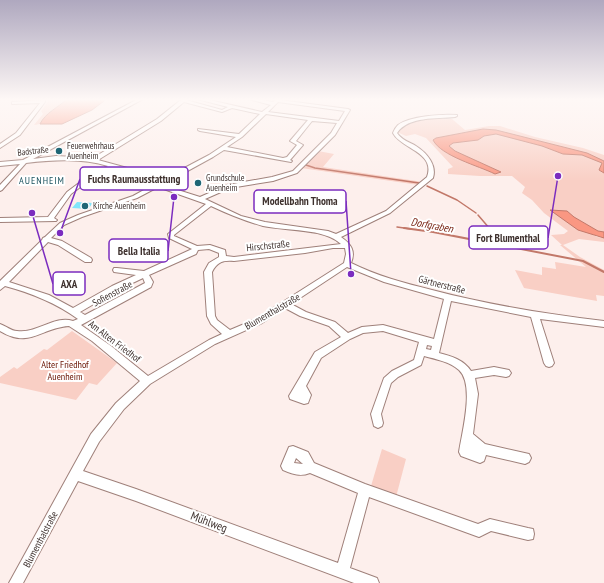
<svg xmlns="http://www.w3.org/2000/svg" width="604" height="583" font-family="'PT Sans Narrow',sans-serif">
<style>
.green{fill:#f9cfc5}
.water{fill:#fa9782;stroke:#c27869}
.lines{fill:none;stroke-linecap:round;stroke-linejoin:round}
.stream-far1{stroke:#c27869;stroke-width:1.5}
.stream{stroke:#c27869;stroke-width:2}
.building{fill:#81e5fb}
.minor-casing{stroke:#9f807a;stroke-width:2}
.minor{fill:#fff;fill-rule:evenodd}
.poi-dot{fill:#1f6675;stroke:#fff;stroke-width:1.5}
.labels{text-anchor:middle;stroke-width:4;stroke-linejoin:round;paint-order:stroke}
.far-poi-label{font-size:9px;fill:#3e312e;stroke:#fff;text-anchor:start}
.far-street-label{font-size:9px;fill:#3e312e;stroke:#fff}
.far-quarter-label{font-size:10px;letter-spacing:1px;fill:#19515d;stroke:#fff}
.street-label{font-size:10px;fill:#3e312e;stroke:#fff}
.park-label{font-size:10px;fill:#691302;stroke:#fff}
.water-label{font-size:11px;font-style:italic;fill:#782211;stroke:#fff}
.near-street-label{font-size:12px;fill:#3e312e;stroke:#fff}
.leader{fill:none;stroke:#7b2cbf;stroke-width:1.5}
.callout-dot{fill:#7b2cbf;stroke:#fff;stroke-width:1.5}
.callout{fill:#fff;stroke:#7b2cbf;stroke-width:1.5}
.callout-label{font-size:11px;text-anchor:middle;font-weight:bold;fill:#3e312e}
</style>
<rect width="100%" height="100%" fill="#fdefec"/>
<path class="green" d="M50,99H67L60,107L49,114L40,124L34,125L43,114L41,111Z
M452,119L465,130L489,126H500L535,137L583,148L604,155V161L567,148L495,130L483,129L436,138L433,140L480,168L495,174L501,172L455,151L449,147L453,143L478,140L484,136L496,134L542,146L563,154L582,155L602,163L599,170L604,173V232L598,231L574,217L567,211L551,210L597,237L604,238V242L579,239L563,245L580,257L604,270V296L596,295L597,301L524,288L515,270L542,275V267L556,269L555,262L586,267L560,245H562L551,235L564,234L568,231L544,213L532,200L522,193L525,187L512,176H480L448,174V169L453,167L426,138L415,134L406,136L397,132C407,115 436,120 452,119Z
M318,151L334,154L323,167L423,182L419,185L301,168Z
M72,331L117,363L97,385L89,383L76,400L0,383V377L14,367L17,369L44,349L47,350Z
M382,449L406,459L396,497L371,486Z"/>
<path class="water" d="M67,99H104V101L92,110L62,124H40C45,113 59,107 67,99Z
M483,129L496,130L587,153L604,161V173L599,170L602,163L582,155L563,154L542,146L496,134L484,136L478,140L453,143L449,146L455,151L501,172L495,174C479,166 441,156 433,140L436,138Z
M550,210L567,211L574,217L598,231L604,232V238L578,230Z"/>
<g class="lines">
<path class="stream-far1" d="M306,165L315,168L419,183
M427,186L457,200L476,213
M478,215L490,229
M397,227L411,229"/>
<path class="stream" d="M404,228L433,232L583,261L604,272
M489,228L504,246"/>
</g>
<path class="building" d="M77,202L93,203L88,209L72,208Z"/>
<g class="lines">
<defs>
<path id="minor" d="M138,99H143L33,159L56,156L93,158L157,119L182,99H187L186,100L222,110L228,107L197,99H205L262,112L271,105L248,99H257L273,102L276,99H281L280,100L348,109L350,110L335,135L297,173L273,181L230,188L205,199L241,216L265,222L328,231L336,234L386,211L427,177C436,152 401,149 393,133C394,130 396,127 398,125C410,116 442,114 457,115V116L455,117C437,119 408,116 397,133C402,140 409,142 416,146C427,153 437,165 433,178L390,213L341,237C351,244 356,251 351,263C377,276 404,283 432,290C489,305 546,314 604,321V327L540,319L554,363L552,366L549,367L546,366L544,363L531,317L451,301L439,353C451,356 464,360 471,371L494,367L509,370L511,373L509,376L506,377L494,375L475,378L478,394L473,434L485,444L529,454L531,458L529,462L525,464L486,455L484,461L480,463L461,456L459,452C462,432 475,385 459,370C450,362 436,359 424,356L421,365L398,377L391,383L381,414L383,423L382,426L378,428L374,426L371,414L384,378L392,371L414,360L419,342L383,331L363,333L350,339L321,358L306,386L311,395L308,403L304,404L290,399L289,396L315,352L341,337L329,326L300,316L285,308L262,323L215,344L150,384L124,409L99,442L83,471L136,489L338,563L358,493L310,473C300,477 293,474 283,470L281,466L289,447L293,446L308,452L314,463L365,484L478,524L490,519L528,528L533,529L534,534L533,539L528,540L491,531L479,537L369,497L350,568L377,578L379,583H354L136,501L78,481L23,583H9L91,434L116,403L140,381L92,341L69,326C40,328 30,349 0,331V324C6,326 11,331 17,331C37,334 54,315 73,321L78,319C56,303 31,293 5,286L0,290V281L42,240L43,238L45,237L60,223L78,215L133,196L153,185L127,171L114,167L91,179L71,194L54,218L57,220L56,221L0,222V218L48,217L67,192L87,177L108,166C81,158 54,160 26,163L2,190L0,191V185L20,164L0,166V162L23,160ZM184,102L222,112L232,108L260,114L239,134L198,129V130L200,131L236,137L209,155L158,182L131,169L98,160L161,121ZM278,102L345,111L339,121L268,112ZM266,114L308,120L290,141L297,145L287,157L283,158L227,147L242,137ZM312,121L337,123L331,133L293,171L272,177L227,185L200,197L162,185L213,157L224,150L291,162L292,161L290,160L303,145L296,141ZM158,187L206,204L168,234L169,238L192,249L190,250L144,271L117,268H114L113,270L114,272L136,275L112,286L73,308L49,295L9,282L48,242L58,245L85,262H91L92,260L91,258L62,241L51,238L64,225L82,217L137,198ZM211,206C228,214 245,221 263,226C286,231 324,228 341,244L234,257L226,256L225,250L210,245L197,246L174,236V235ZM333,248H345L346,254L344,263L256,319L230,330L217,320L215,316L212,272C217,262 223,260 234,261L305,253ZM209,249L219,253V257L209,263L204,272L207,316L211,324L222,334L209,340L148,376L111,346L81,325L151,287L153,282L149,275L196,254L198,250ZM347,267L384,282L444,299L434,339L383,325L362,327L348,333L335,322L306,312L291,304ZM143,278L145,283L85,315L80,312L118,290ZM427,345L432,346L431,350L426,349ZM296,458L303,464L294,463Z
M45,100V102L20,135L0,148V144L16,133L40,103L14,104H12V102Z"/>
</defs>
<use href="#minor" class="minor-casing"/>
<use href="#minor" class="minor"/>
</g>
<linearGradient id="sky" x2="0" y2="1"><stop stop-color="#afa8bf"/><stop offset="0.55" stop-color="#fef8f6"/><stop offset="1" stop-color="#fef8f6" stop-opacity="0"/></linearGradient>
<rect width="604" height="181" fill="url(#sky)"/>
<g class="poi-dot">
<circle cx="59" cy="151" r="4"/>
<circle cx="198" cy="183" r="4"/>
<circle cx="85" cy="206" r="4"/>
</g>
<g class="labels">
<g class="far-poi-label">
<text x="67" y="149">Feuerwehrhaus<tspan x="67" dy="10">Auenheim</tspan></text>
<text x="206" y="181">Grundschule<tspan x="206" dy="10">Auenheim</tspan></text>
<text x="93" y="209">Kirche Auenheim</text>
</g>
<g class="far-street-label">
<text transform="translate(33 151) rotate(-6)" y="3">Badstraße</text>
</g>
<g class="far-quarter-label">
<text x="42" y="184">AUENHEIM</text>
</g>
<g class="street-label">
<text transform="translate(268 245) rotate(-6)" y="4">Hirschstraße</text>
<text transform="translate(442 284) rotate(14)" y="4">Gärtnerstraße</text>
<text transform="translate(112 293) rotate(-28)" y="4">Sofienstraße</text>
<text transform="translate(272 311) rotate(-30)" y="4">Blumenthalstraße</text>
<text transform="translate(115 341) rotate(37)" y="4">Am Alten Friedhof</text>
<text transform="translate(40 539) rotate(-62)" y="4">Blumenthalstraße</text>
</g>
<g class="park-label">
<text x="65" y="368">Alter Friedhof<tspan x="65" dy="12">Auenheim</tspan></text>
</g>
<g class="water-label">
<text transform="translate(432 225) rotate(10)" y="4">Dorfgraben</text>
</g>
<g class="near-street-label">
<text transform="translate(209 522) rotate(21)" y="4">Mühlweg</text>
</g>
</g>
<path class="leader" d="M60 233L80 179M351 274L346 201M558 176L548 238M174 197L168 251M32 213L53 284"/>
<g class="callout-dot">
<circle cx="60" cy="233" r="4"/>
<circle cx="351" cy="274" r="4"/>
<circle cx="558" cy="176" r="4"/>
<circle cx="174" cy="197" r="4"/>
<circle cx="32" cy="213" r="4"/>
</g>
<g class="callout">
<rect x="80" y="167" width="108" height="23" rx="4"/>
<rect x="254" y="190" width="92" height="23" rx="4"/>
<rect x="469" y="226" width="79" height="23" rx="4"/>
<rect x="109" y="239" width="59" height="23" rx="4"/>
<rect x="53" y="272" width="32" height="23" rx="4"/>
</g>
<g class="callout-label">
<text x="134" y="183">Fuchs Raumausstattung</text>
<text x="300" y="205">Modellbahn Thoma</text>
<text x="508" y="242">Fort Blumenthal</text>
<text x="139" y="255">Bella Italia</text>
<text x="69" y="288">AXA</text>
</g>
</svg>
